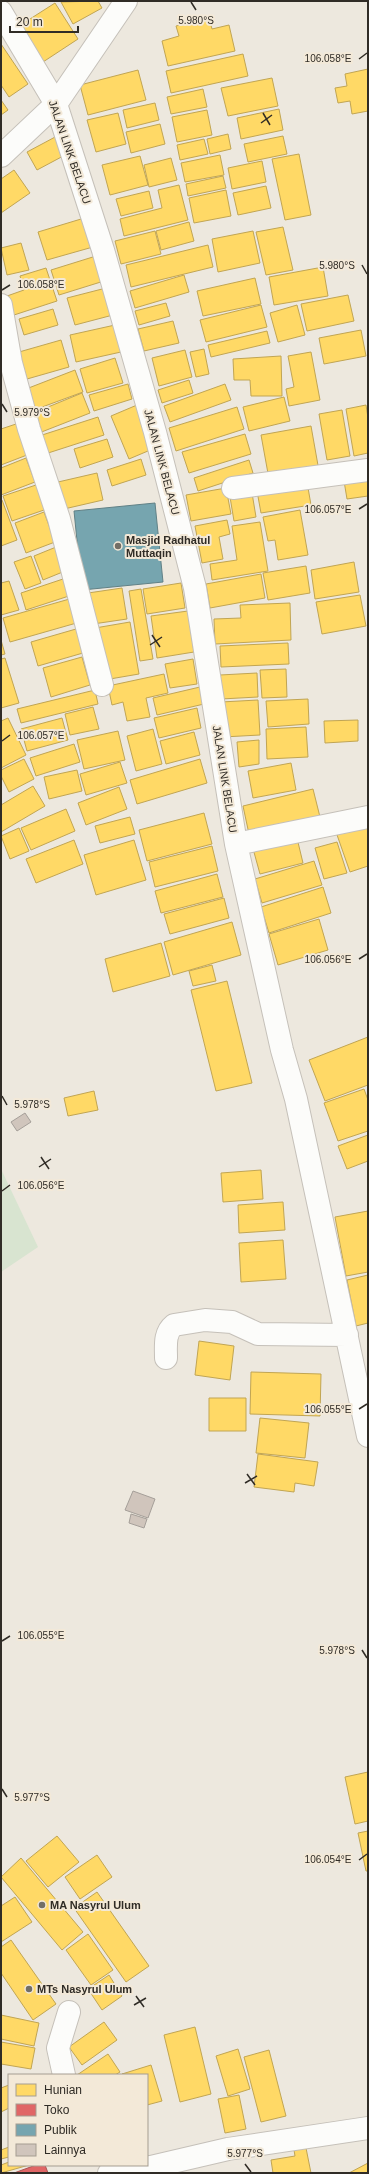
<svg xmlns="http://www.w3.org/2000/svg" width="369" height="2174" font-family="Helvetica,sans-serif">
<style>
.green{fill:#d8e4d0}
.homes{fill:#ffd966;stroke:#c1a553}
.shops{fill:#e06666;stroke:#ab5553}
.public{fill:#76a5af;stroke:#618186}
.building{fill:#d0c5bc;stroke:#a59f99}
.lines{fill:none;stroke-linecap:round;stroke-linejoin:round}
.minor-casing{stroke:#c5c0b9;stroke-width:24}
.minor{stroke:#fcfcfa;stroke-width:22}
.ticks{fill:none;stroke:#302c26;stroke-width:1.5}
.poi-dot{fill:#726e66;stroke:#f3e9d8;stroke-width:1.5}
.labels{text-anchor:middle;stroke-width:4;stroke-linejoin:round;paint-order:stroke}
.street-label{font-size:11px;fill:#302c26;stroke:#f3e9d8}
.poi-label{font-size:11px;font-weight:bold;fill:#302c26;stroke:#f3e9d8;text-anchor:start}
.ticks-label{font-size:10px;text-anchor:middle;fill:#302c26;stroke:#f3e9d8;stroke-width:4;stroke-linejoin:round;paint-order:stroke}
</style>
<rect width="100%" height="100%" fill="#ede8de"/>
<path class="green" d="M1,1169L38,1247L1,1272Z"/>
<path class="homes" d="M98,1L102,8L73,24L61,2Z
M55,3L78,39L43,62L19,26Z
M209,18L212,29L229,25L235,51L168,66L162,41L179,36L176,26Z
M1,44L28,84L9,97L1,85Z
M243,54L248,76L171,93L166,71Z
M368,69V111L352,114L350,101L338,103L335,88L347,86L345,74Z
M138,70L146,100L88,115L80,85Z
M272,78L278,106L228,116L221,88Z
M203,89L207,107L171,114L167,97Z
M1,100L8,110L1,115Z
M155,103L159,120L127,128L123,110Z
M279,109L283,130L241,139L237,118Z
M207,110L212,135L177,142L172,117Z
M118,113L126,144L96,152L87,120Z
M160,124L165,144L131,153L126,132Z
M228,134L231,149L210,154L207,139Z
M57,136L67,154L37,170L27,152Z
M283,136L287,154L248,162L244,144Z
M204,139L208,154L180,160L177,145Z
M299,154L311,215L285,220L272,159Z
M220,155L224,175L185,182L181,163Z
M140,156L148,185L110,195L102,165Z
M171,158L177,180L149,187L144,165Z
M262,161L266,182L232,189L228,168Z
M14,170L30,193L1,213V179Z
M223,176L226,188L188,196L186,184Z
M179,185L188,220L124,236L120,219L162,208L158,190Z
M266,186L271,208L238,215L233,193Z
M226,190L231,216L194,223L189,198Z
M149,191L153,208L121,216L116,199Z
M91,216L100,245L47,260L38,232Z
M189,222L194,241L161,250L156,231Z
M283,227L293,270L266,275L256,232Z
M155,231L161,254L121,264L115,241Z
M253,231L260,263L218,272L212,239Z
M21,243L29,270L7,275L1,248Z
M208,245L213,267L131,287L126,265Z
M96,256L104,281L59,295L51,270Z
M323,267L328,296L274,305L269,277Z
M46,268L57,301L14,315L7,296L24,290L20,276Z
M184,275L189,292L135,308L130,291Z
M255,278L261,304L203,316L197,291Z
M106,288L113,315L75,325L67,298Z
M348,295L354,321L307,331L301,304Z
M166,303L170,316L139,325L135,311Z
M261,305L267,327L206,342L200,320Z
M297,305L305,335L278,342L270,313Z
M53,309L58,325L24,335L19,319Z
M173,321L179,343L144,351L138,329Z
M115,325L121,352L76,362L70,335Z
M361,330L366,356L324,364L319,338Z
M267,331L270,343L211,357L208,345Z
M61,340L69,367L27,379L19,352Z
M204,349L209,374L196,377L190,352Z
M185,350L192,377L159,386L152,358Z
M311,352L320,400L289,406L286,389L294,387L288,356Z
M281,356L282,396H251L250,380H234L233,359Z
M115,358L123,383L87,393L80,369Z
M75,370L83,392L34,410L26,389Z
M189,380L193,393L162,403L158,390Z
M128,384L132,399L94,411L89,395Z
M225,384L231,400L170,422L164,406Z
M82,393L90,413L39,433L31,414Z
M284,397L290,421L249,431L243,407Z
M137,405L155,448L129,459L111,416Z
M366,405L368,418V453L354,456L346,409Z
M237,407L244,429L176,451L169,428Z
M342,410L350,456L327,460L319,414Z
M98,417L104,435L45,454L39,436Z
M16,424L27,455L1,465V429Z
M311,426L319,471L269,479L261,435Z
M245,434L251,454L189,473L182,452Z
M107,439L113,457L80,468L74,449Z
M26,458L35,482L1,495V468Z
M141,459L146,475L112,486L107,470Z
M249,460L253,473L198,491L194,478Z
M368,471V496L347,499L343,475Z
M97,473L103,500L64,509L58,482Z
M307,482L311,505L261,513L257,491Z
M39,484L47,509L12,521L3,496Z
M226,488L231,514L191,521L186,495Z
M252,493L256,517L234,521L230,497Z
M2,500L17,540L1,546V501Z
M300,510L308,555L278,560L275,540L268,541L263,517Z
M44,512L55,542L26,553L15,523Z
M227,520L230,534L219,537L223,559L202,563L195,526Z
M260,522L268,571L212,580L210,564L237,560L232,526Z
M61,545L70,569L43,580L34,556Z
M31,556L41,583L25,589L14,562Z
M354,562L359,592L315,599L311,570Z
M306,566L310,593L268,600L263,573Z
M261,574L265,598L210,608L206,584Z
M69,577L75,594L26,610L21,593Z
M9,581L19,610L1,615V583Z
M181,583L185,608L147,614L143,589Z
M122,588L127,619L93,624L88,593Z
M141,589L153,659L140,661L129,591Z
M360,595L366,626L322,634L316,602Z
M73,598L80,622L10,642L3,618Z
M290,603L291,640L215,644L214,619L241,618L240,605Z
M188,611L194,652L157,658L151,616Z
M130,622L139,674L104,680L95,628Z
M76,629L83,653L38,666L31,642Z
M1,640L5,654L1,655Z
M288,643L289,664L221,667L220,646Z
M82,657L90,685L51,697L43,668Z
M5,658L19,703L1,708V659Z
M193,659L197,684L170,688L165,664Z
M286,669L287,697L262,698L260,670Z
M257,673L258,697L221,699L220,675Z
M164,674L168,693L146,698L150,717L127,721L123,702L112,705L108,686Z
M200,687L204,704L157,715L153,698Z
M95,690L98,704L21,723L17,709Z
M308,699L309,724L268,727L266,701Z
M258,700L260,735L223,737L221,702Z
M93,707L99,729L70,735L65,714Z
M197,708L201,728L159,738L154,718Z
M8,718L26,755L1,768V721Z
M62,718L68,740L27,751L21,729Z
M358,720V741L325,743L324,721Z
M306,727L308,757L267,759L266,729Z
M153,729L162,764L136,771L127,736Z
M118,731L125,760L84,769L77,740Z
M194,732L200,755L166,764L160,741Z
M259,740V764L239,767L237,742Z
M74,744L80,762L36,776L30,758Z
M24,759L34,779L9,792L1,776V770Z
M200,759L207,783L137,804L130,780Z
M120,762L127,783L86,795L80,774Z
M291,763L296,790L253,798L248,771Z
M77,770L82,791L49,799L44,777Z
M33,786L45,806L1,832V805Z
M119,787L127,809L86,825L78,803Z
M313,789L320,817L249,834L243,806Z
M66,809L75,831L31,850L21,828Z
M204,813L212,844L147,861L139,830Z
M130,817L135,834L100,843L95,826Z
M368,821V866L350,872L336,832Z
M19,828L29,851L10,859L1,836Z
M296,834L303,863L260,874L252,845Z
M74,840L83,864L36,883L26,859Z
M134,840L146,880L96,895L84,855Z
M337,842L347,873L324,879L315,848Z
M212,846L218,871L155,887L149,862Z
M314,861L322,885L262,903L255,879Z
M217,874L223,897L161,913L155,891Z
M323,887L331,913L269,933L261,907Z
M224,898L229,918L170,934L164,914Z
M319,919L328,950L278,965L269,934Z
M232,922L241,955L173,975L164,942Z
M161,943L170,976L113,992L105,959Z
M212,965L216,981L193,986L189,971Z
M227,981L252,1083L216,1091L191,990Z
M368,1037V1085L325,1101L309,1060Z
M364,1089L368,1100V1131L338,1141L324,1103Z
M94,1091L98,1110L68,1116L64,1098Z
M368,1135V1161L347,1169L338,1146Z
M261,1170L263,1199L223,1202L221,1173Z
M283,1202L285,1230L239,1233L238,1205Z
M368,1211V1272L346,1276L335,1217Z
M283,1240L286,1279L241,1282L239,1243Z
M368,1275V1323L356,1326L347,1280Z
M199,1341L234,1346L230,1380L195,1375Z
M251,1372L321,1374L320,1416L250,1414Z
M209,1398H246V1431H209Z
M260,1418L309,1423L305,1458L256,1453Z
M258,1454L318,1462L314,1486L295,1483L294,1492L254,1487Z
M368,1772V1821L355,1824L345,1777Z
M368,1831V1871H366L358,1833Z
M57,1836L79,1862L48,1887L26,1861Z
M97,1855L112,1877L80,1899L65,1877Z
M21,1858L83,1932L62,1950L1,1877Z
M97,1892L149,1966L126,1982L74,1908Z
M15,1897L32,1922L1,1942V1906Z
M88,1934L113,1970L91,1985L66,1950Z
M11,1940L56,2004L33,2020L1,1973V1947Z
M109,1975L122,1996L102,2010L88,1989Z
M1,2015L39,2023L34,2046L1,2039Z
M104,2022L117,2040L82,2065L69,2047Z
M195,2027L211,2094L180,2102L164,2035Z
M1,2042L35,2048L31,2069L1,2064Z
M238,2049L250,2089L228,2096L216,2056Z
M269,2050L286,2116L261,2122L244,2057Z
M108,2054L120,2072L115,2075H77Z
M151,2065L162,2101L147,2105V2075L122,2074Z
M9,2085V2108L1,2112V2088Z
M239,2095L246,2129L225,2133L218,2099Z
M9,2147V2157L1,2159V2150Z
M306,2148L311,2173H273L271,2160L295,2156L294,2150Z
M9,2162V2165H29L1,2173V2165Z
M368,2163V2173H349Z"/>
<path class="shops" d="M36,2165H45L48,2173H14Z"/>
<path class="public" d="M155,503L163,582L82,590L74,511Z"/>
<path class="building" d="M25,1113L31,1122L17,1131L11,1122Z
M133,1491L155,1499L148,1518L125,1510Z
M131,1514L147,1519L144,1528L129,1523Z"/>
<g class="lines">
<defs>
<path id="minor" d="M1,12L56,104L103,250L155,432L195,588L236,844L282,1050L296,1099L368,1436
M1,156L56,104L126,1
M1,305L11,363L29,429L59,519L102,685
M233,488L368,470
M236,844L368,817
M166,1358C166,1346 164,1333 174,1325L205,1320L232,1322L258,1334L347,1335
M64,2075L58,2048L69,2012
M109,2173L151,2167L228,2149L368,2128"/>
</defs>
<use href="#minor" class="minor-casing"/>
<use href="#minor" class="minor"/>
</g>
<path class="ticks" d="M191,2L196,10M359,59L367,53M263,113L270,125M261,123L272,115M362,265L367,274M2,290L10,285M2,404L7,412M359,509L367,504M152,635L160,647M150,645L162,637M2,741L10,735M359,959L367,954M2,1096L7,1105M41,1157L49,1169M39,1167L51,1159M2,1191L10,1185M359,1409L367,1404M247,1474L255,1485M245,1483L257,1476M2,1641L10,1636M362,1650L367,1658M2,1789L7,1797M359,1860L367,1854M136,1996L144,2007M134,2005L146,1998M245,2164L251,2172"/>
<g class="poi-dot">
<circle cx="118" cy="546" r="4"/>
<circle cx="42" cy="1905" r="4"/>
<circle cx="29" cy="1989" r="4"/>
</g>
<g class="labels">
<g class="street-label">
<text transform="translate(70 152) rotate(71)" y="4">JALAN LINK BELACU</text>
<text transform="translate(162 462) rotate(75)" y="4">JALAN LINK BELACU</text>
<text transform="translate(225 779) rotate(81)" y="4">JALAN LINK BELACU</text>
</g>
<g class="poi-label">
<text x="126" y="544">Masjid Radhatul<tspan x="126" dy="13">Muttaqin</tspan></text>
<text x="50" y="1909">MA Nasyrul Ulum</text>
<text x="37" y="1993">MTs Nasyrul Ulum</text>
</g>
</g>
<g class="ticks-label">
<text x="196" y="24">5.980°S</text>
<text x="328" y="62">106.058°E</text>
<text x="337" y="269">5.980°S</text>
<text x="41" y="288">106.058°E</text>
<text x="32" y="416">5.979°S</text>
<text x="328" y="513">106.057°E</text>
<text x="41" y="739">106.057°E</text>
<text x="328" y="963">106.056°E</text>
<text x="32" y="1108">5.978°S</text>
<text x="41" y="1189">106.056°E</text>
<text x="328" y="1413">106.055°E</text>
<text x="41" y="1639">106.055°E</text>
<text x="337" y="1654">5.978°S</text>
<text x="32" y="1801">5.977°S</text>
<text x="328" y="1863">106.054°E</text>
<text x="245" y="2157">5.977°S</text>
</g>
<rect width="369" height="2174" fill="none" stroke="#302c26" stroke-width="4"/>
<rect x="8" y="2074" width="140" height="92" fill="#f3e9d8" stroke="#a59d91"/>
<rect x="16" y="2084" width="20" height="12" fill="#ffd966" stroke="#a59d91"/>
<text x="44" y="2094" font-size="12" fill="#302c26">Hunian</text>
<rect x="16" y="2104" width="20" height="12" fill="#e06666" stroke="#a59d91"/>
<text x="44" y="2114" font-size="12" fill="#302c26">Toko</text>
<rect x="16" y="2124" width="20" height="12" fill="#76a5af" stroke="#a59d91"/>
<text x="44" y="2134" font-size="12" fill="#302c26">Publik</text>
<rect x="16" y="2144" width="20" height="12" fill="#d0c5bc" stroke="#a59d91"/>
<text x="44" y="2154" font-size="12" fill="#302c26">Lainnya</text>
<path d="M10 26v6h68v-6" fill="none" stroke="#302c26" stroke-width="2"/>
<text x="16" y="26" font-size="12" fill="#302c26" stroke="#f3e9d8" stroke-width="3" paint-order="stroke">20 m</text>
</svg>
